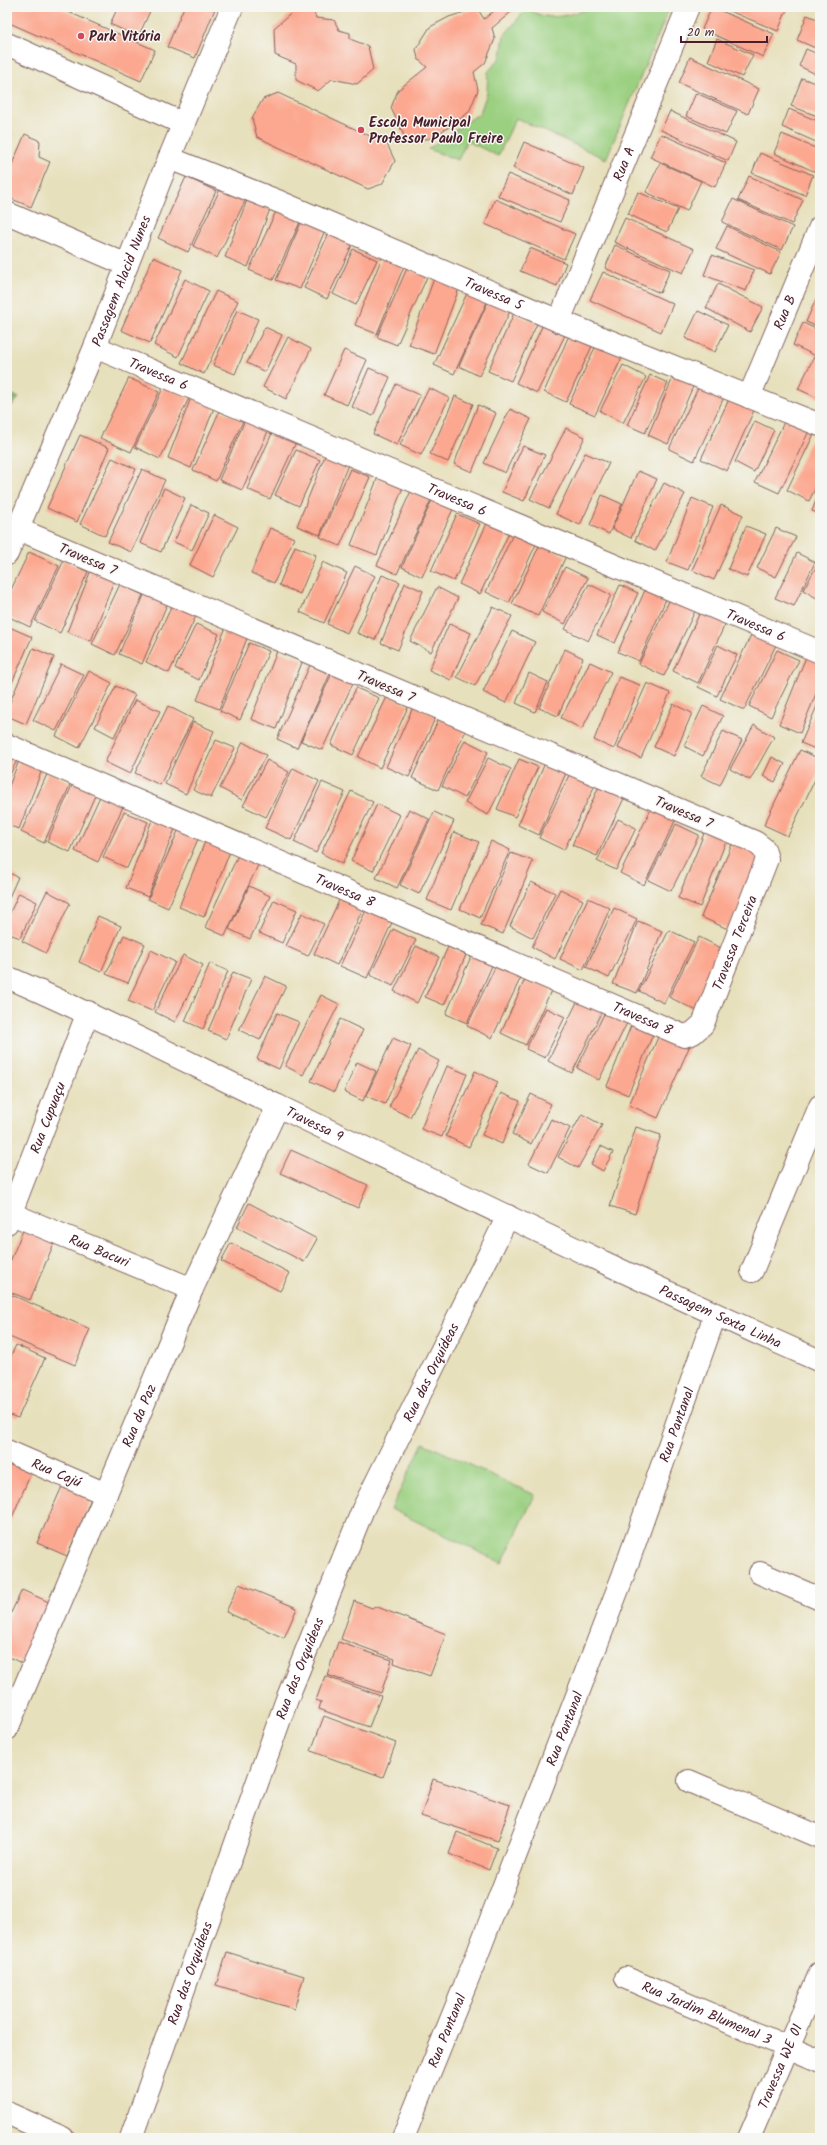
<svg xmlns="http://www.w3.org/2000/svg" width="827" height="2145" font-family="Kalam,sans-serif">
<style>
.green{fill:#9bd081;stroke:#727856}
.forest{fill:#7cb26f;stroke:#63684d}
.building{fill:#fca78f}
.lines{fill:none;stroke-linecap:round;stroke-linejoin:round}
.minor-casing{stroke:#81635e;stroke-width:24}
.minor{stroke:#fff;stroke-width:22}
.poi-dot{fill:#d1495b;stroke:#f6f6f2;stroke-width:1.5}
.labels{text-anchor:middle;stroke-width:3;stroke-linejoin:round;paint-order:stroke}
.poi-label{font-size:14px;font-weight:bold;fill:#4a1f2b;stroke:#f6f6f2;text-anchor:start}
.street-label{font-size:14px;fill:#4a1f2b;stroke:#f6f6f2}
</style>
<rect width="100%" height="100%" fill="#f6f6f2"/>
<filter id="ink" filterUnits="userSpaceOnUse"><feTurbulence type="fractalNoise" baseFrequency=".025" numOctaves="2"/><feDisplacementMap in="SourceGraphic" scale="8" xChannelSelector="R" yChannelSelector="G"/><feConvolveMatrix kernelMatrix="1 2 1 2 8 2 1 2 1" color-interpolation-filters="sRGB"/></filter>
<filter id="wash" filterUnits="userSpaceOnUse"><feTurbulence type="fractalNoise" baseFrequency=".012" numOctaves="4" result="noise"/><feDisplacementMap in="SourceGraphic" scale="16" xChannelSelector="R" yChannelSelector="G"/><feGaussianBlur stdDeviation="0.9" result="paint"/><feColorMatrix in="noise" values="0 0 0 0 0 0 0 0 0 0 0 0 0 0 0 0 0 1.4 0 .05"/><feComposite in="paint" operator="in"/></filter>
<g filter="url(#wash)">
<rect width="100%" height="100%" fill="#e7e0bc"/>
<path class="green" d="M596,7H670L606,159L516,118L498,156L467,141L458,160L428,149L480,113L487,93L488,72L501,57L504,36L527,8C550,25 571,13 596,7Z
M423,1443L535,1495L502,1563L391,1509Z"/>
<path class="forest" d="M7,392L19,398L7,411Z"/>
<g id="blocks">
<path class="building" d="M7,7H57L155,50L141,81L7,22Z
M118,7H152L138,37L110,24Z
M184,7L215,9L195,58L167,47Z
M296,7H312L316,18L334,20L339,30L350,33V39L368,46L373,70L357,84L332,79L318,91L296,80V64L275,55L274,28L294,11Z
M499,7H517L492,28L495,39L485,63L474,72L478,90L469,112L451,126L428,139L405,138L391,108L398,90L427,67L418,59L416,49L430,27L449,17L477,8L484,19Z
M712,7L774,34L763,57L702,29Z
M720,7H788L778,31Z
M807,15L820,20V50L797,40Z
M717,39L753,55L742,77L708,61Z
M806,49L820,55V76L799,66Z
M690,57L759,89L748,114L679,83Z
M802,78L820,85V117L791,106Z
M278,93L387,144L395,161L382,184L368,189L257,137L252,118L263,99Z
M696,93L737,111L726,134L686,116Z
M789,109L820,122V133L816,142L782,127Z
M670,111L736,142L728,161L661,130Z
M25,134L40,141L39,157L50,162L31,207L7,197V176Z
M661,134L726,163L715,187L650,157Z
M782,134L820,150V174L774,153Z
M524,142L584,168L573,195L513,168Z
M760,153L813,175L805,195L752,173Z
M660,163L701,181L687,211L646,192Z
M508,174L570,200L560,222L498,196Z
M749,176L803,200L792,224L738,200Z
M186,177L216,191L188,252L158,238Z
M222,185L247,197L217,258L193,246Z
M638,192L678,209L667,232L628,214Z
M249,195L272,204L248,267L225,257Z
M495,199L575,234L564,259L485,224Z
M733,199L793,227L782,250L722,222Z
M277,209L301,220L273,280L249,270Z
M303,218L326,228L300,289L276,280Z
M625,218L694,249L683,273L614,242Z
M727,226L781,252L770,274L716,249Z
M331,228L355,239L327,299L304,288Z
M615,245L670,270L660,293L605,268Z
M530,248L566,263L557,286L520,271Z
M353,249L377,260L356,305L333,294Z
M384,252L406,261L377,334L355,325Z
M712,255L754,270L746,291L704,275Z
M153,257L182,270L150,343L121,330Z
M407,268L427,277L397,345L377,337Z
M603,272L673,304L661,332L590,300Z
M435,276L460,286L434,354L409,345Z
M185,279L209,291L178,357L154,345Z
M718,284L763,307L750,332L706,308Z
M216,291L238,301L204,374L181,363Z
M468,291L488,300L454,374L434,365Z
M490,297L512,307L479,376L459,366Z
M816,299L820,301V328L806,322Z
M237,310L258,319L235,374L213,365Z
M698,311L728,325L715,352L685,338Z
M514,313L537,324L511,381L488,371Z
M545,320L567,331L537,393L516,383Z
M803,323L820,331V358L793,345Z
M265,327L282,335L265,372L247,363Z
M571,331L594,342L566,402L544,392Z
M288,337L311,349L286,399L263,387Z
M597,343L623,355L595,415L569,404Z
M344,350L367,360L347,405L324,395Z
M814,357L820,360V399L798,389Z
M623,365L646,377L623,423L600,411Z
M369,368L390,377L373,416L352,407Z
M675,373L695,382L668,444L648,435Z
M650,375L668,383L645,433L627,425Z
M129,378L159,392L131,452L100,438Z
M701,382L726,393L694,461L669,449Z
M396,384L420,395L397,445L373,434Z
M164,386L189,398L160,459L135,447Z
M429,388L449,398L421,455L400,445Z
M192,395L215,405L191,468L168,458Z
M455,396L473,404L448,462L430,454Z
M730,397L755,408L727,471L701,459Z
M478,405L496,413L472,472L454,464Z
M510,409L531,419L505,473L484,463Z
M220,410L243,421L216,481L193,470Z
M787,416L811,427L779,493L755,482Z
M246,418L269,429L242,490L219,480Z
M755,421L774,430L754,472L735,462Z
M566,428L585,437L549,508L530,499Z
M274,429L297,440L270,499L247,489Z
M814,434L820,437V479L809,501L787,490Z
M80,435L109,448L77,522L47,508Z
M523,446L545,455L524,501L502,492Z
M296,450L320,460L299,506L275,495Z
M326,453L349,462L320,535L297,526Z
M585,453L609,463L580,525L556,514Z
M112,458L136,469L105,536L80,524Z
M142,469L165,480L131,552L108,542Z
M350,469L370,477L340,546L320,537Z
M638,471L657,479L631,538L612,529Z
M378,477L403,487L377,555L351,545Z
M664,483L685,494L655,551L635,540Z
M164,488L185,498L161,552L140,543Z
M820,490V514L812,511Z
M411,491L431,500L397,574L377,565Z
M602,495L622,504L609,534L590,525Z
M433,498L454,507L422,577L402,567Z
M692,498L713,507L688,570L667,562Z
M191,505L209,513L192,550L174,542Z
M721,505L743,515L714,580L692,570Z
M457,514L480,524L454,581L431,571Z
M214,515L238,527L213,577L190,565Z
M488,521L510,531L480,594L459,584Z
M746,526L766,534L747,577L728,569Z
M270,528L294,538L274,583L251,573Z
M776,528L796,537L776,577L757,568Z
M514,532L537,542L509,603L486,592Z
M540,544L566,556L538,616L512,604Z
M295,546L316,555L300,594L279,585Z
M29,552L59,566L30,627L7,616V598Z
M797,553L815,562L794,606L775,598Z
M64,560L88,572L60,633L35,621Z
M820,560V600L803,590Z
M323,562L347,573L324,623L300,612Z
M355,566L375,576L347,633L327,624Z
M565,567L588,578L565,624L542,612Z
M91,570L115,578L91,641L67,632Z
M382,575L400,582L375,640L357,633Z
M405,583L423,591L398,650L381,643Z
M120,584L143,595L115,655L92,644Z
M589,584L611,595L588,641L565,629Z
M620,585L638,593L615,643L597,635Z
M437,587L458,598L431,652L410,641Z
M645,590L666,599L639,661L618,652Z
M145,593L168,602L142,664L119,654Z
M671,597L696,609L664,676L639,664Z
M173,603L197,614L169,673L146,662Z
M493,607L512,616L475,686L457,677Z
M702,608L727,620L698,683L673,671Z
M196,624L219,634L199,680L175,668Z
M449,624L471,633L451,680L429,670Z
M7,626L32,637L7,694Z
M226,627L248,636L219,709L197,700Z
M512,631L535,642L506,703L483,692Z
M752,633L776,645L744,710L720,699Z
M249,643L269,651L240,720L220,711Z
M718,645L737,655L717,696L698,687Z
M33,648L54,657L26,724L7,716V709Z
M565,649L583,658L558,716L539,708Z
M777,650L799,660L771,717L749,706Z
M277,651L303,660L276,729L251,719Z
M806,657L820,662V684L800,733L779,724Z
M590,662L611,672L582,729L561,718Z
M61,664L84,675L56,731L33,720Z
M310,665L330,674L297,748L277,739Z
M89,671L112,683L79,748L56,736Z
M333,671L354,681L322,750L301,741Z
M529,673L548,682L535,712L516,703Z
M619,677L640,685L614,749L594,740Z
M647,683L670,693L641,758L618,748Z
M116,686L135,695L114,737L95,727Z
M356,688L379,698L353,755L331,745Z
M388,695L409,705L380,768L358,757Z
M820,699V751L801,743Z
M135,700L160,711L130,774L105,762Z
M673,704L692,713L674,756L654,747Z
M414,705L436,716L409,777L386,767Z
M168,706L193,719L160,785L135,773Z
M703,706L723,716L703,756L684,746Z
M439,718L466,730L438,790L412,778Z
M193,722L214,731L186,794L165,784Z
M754,725L774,737L750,780L730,769Z
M723,731L742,740L720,785L701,776Z
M216,740L235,748L211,798L193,790Z
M465,740L488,752L465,798L442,786Z
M243,742L266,755L242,800L220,788Z
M800,750L820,759V769L788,836L764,825Z
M7,755L17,760L7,781Z
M772,757L785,764L775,782L763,776Z
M20,758L43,767L19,829L7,825V791Z
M488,758L511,769L488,815L465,803Z
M519,759L538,767L515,817L497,809Z
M267,760L289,772L266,817L243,806Z
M545,763L566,773L539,835L518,825Z
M293,768L319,781L291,840L265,828Z
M571,771L596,783L564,850L539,838Z
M48,772L71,783L44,843L21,832Z
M74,781L97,791L70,852L47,842Z
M322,782L345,792L316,853L294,842Z
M601,782L626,794L597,856L572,845Z
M351,791L373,802L342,864L321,853Z
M102,792L125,802L98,862L75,851Z
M377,804L400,815L373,871L351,861Z
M652,807L676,819L644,885L620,873Z
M409,809L429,819L397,888L376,878Z
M124,812L148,822L127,868L103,857Z
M434,812L454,821L419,894L400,885Z
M154,815L177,824L148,897L126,888Z
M618,819L636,828L616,870L597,861Z
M676,824L699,835L671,891L648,880Z
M178,831L198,839L168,908L148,899Z
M705,831L727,839L700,907L678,898Z
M454,832L479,842L451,910L427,900Z
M206,839L231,849L204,917L179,907Z
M491,841L510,850L480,918L460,909Z
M733,842L762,854L730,930L701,917Z
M239,853L259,863L225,936L205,927Z
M511,853L533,861L503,934L481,925Z
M7,872L18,877L7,902Z
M531,882L555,893L533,938L510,926Z
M249,886L270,896L250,939L229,929Z
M560,889L583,900L555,959L532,947Z
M47,891L70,903L46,953L22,941Z
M19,893L37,902L20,938L7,933V919Z
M342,894L365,904L337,965L314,954Z
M588,898L610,908L583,970L560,959Z
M274,900L297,910L282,943L259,933Z
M368,906L394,918L367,978L340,966Z
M614,908L637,919L609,978L586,967Z
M302,913L324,924L308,956L286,946Z
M98,916L121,926L101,972L79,962Z
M638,921L662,931L637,993L613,984Z
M393,929L416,940L393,986L370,975Z
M669,930L694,942L664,1003L639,991Z
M124,935L145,944L128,983L106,974Z
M699,937L729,952L699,1012L669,997Z
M416,946L439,957L417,1003L394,991Z
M448,947L466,955L444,1005L425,997Z
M151,950L175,962L152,1011L128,1001Z
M473,952L494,961L467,1023L446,1014Z
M183,955L203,965L175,1022L155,1012Z
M499,959L524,971L492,1038L467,1026Z
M210,963L228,971L203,1029L185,1021Z
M529,970L555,982L526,1045L501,1033Z
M233,972L251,979L226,1039L208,1031Z
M265,976L286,986L260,1040L239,1030Z
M321,995L339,1004L303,1075L285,1066Z
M580,996L604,1007L572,1073L548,1061Z
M546,1008L565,1017L545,1058L526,1049Z
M605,1012L627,1023L599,1080L577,1068Z
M277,1013L299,1022L279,1069L257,1059Z
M634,1018L656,1027L628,1095L607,1086Z
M340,1019L363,1030L334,1092L311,1081Z
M661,1030L691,1043L658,1118L629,1105Z
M393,1038L411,1046L385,1104L366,1096Z
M418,1050L439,1061L410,1117L389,1107Z
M357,1062L376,1071L363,1101L344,1092Z
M447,1066L467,1074L442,1137L421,1129Z
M475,1071L498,1082L469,1147L446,1136Z
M501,1093L520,1101L502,1144L482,1135Z
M531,1094L551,1104L531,1144L512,1134Z
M582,1114L602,1125L578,1168L558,1157Z
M551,1119L570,1128L548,1173L529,1164Z
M636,1127L661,1135L635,1214L610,1206Z
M601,1146L613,1152L603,1171L591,1164Z
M291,1150L368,1185L358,1208L280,1173Z
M249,1203L317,1239L304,1262L237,1227Z
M26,1223L57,1236L30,1300L7,1291V1269Z
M231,1243L290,1273L280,1291L221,1261Z
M7,1293L90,1329L75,1365L7,1336Z
M16,1345L45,1358L18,1418L7,1414V1364Z
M7,1455L34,1466L7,1529Z
M64,1482L93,1494L67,1556L37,1543Z
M239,1584L297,1608L284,1638L226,1612Z
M22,1590L51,1603L23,1664L7,1656V1621Z
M354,1601L372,1608L375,1606L446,1634L430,1676L394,1663L395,1659L341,1639Z
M338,1642L392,1660L381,1693L327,1675Z
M325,1676L381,1696L369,1727L319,1709L321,1702L316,1700Z
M324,1716L396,1743L383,1777L311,1751Z
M433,1779L510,1805L498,1841L421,1816Z
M457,1832L497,1848L489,1870L449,1854Z
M227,1952L304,1976L294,2009L216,1985Z"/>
</g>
</g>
<g filter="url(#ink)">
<use href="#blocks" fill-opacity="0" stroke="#81635e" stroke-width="1"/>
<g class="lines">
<defs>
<g id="minor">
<path d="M7,44L184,124"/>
<path id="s1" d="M169,158L280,202L559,321L820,425"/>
<path d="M7,213L127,265"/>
<path id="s2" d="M559,321L688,7"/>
<path id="s3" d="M95,347L820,652"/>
<path id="s4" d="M749,397L820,227"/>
<path id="s5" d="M7,554L95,347L161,178L232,7"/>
<path id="s6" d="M7,745L684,1036L693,1033L703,1024L767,859L764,849L755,842L18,529"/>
<path id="s7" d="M7,977C100,1017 189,1063 280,1107C459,1193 638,1281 820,1361"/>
<path id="s8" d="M7,1212L192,1289"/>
<path id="s9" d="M7,1223L88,1012"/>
<path d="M752,1271L820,1106"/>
<path id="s10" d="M7,1451L106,1494"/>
<path d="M760,1573L820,1599"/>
<path id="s11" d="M7,1729L192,1289L278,1106"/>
<path d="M689,1781L820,1837"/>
<path id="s12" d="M626,1978L820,2061"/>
<path d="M7,2113L63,2138"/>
<path id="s13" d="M131,2138L287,1699L363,1509L508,1216"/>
<path id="s14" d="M403,2138L476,1958L623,1576L715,1315"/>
<path id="s15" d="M749,2138L820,1973"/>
</g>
</defs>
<use href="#minor" class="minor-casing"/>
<use href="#minor" class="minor"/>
</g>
</g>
<g class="poi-dot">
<circle cx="81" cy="36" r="4"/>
<circle cx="361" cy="130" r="4"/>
</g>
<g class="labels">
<g class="poi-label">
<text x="89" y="41">Park Vitória</text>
<text x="369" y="127">Escola Municipal<tspan x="369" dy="16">Professor Paulo Freire</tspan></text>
</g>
<g class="street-label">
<text dy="5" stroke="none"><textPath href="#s2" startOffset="170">Rua A</textPath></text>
<text dy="5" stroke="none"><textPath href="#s5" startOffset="296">Passagem Alacid Nunes</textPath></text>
<text dy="5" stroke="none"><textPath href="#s1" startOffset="352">Travessa 5</textPath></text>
<text dy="5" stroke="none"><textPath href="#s4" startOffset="92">Rua B</textPath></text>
<text dy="5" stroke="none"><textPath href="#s3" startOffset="69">Travessa 6</textPath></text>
<text dy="5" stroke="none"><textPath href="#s3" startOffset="393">Travessa 6</textPath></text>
<text transform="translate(88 559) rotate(23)" y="5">Travessa 7</text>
<text dy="5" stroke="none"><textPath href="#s3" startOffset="717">Travessa 6</textPath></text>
<text transform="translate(386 686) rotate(23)" y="5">Travessa 7</text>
<text transform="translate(684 812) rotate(23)" y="5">Travessa 7</text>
<text dy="5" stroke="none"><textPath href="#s6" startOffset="368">Travessa 8</textPath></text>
<text dy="5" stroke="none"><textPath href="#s6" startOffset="847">Travessa Terceira</textPath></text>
<text dy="5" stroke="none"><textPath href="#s6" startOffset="692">Travessa 8</textPath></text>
<text dy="5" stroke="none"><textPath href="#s9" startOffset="113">Rua Cupuaçu</textPath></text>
<text dy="5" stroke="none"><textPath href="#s7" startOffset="341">Travessa 9</textPath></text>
<text dy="5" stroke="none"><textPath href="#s8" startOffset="100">Rua Bacuri</textPath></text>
<text dy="5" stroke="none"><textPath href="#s7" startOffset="790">Passagem Sexta Linha</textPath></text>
<text dy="5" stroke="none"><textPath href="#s13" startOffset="823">Rua das Orquídeas</textPath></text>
<text dy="5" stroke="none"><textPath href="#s11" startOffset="340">Rua da Paz</textPath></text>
<text dy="5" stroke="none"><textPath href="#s14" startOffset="764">Rua Pantanal</textPath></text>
<text dy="5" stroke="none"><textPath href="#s10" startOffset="54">Rua Cajú</textPath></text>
<text dy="5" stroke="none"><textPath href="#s13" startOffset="499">Rua das Orquídeas</textPath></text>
<text dy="5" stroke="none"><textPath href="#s14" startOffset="440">Rua Pantanal</textPath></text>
<text dy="5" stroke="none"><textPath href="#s13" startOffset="175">Rua das Orquídeas</textPath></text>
<text dy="5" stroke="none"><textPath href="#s12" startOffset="88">Rua Jardim Blumenal 3</textPath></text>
<text dy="5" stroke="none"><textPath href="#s14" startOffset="116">Rua Pantanal</textPath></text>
<text dy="5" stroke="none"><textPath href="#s15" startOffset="78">Travessa WE 01</textPath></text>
</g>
</g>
<rect width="827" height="2145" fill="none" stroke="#f6f6f2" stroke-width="24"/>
<path d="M681 36v6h86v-6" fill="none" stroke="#4a1f2b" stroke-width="2"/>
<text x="687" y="36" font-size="12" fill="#4a1f2b" stroke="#f6f6f2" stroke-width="3" paint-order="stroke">20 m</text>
</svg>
